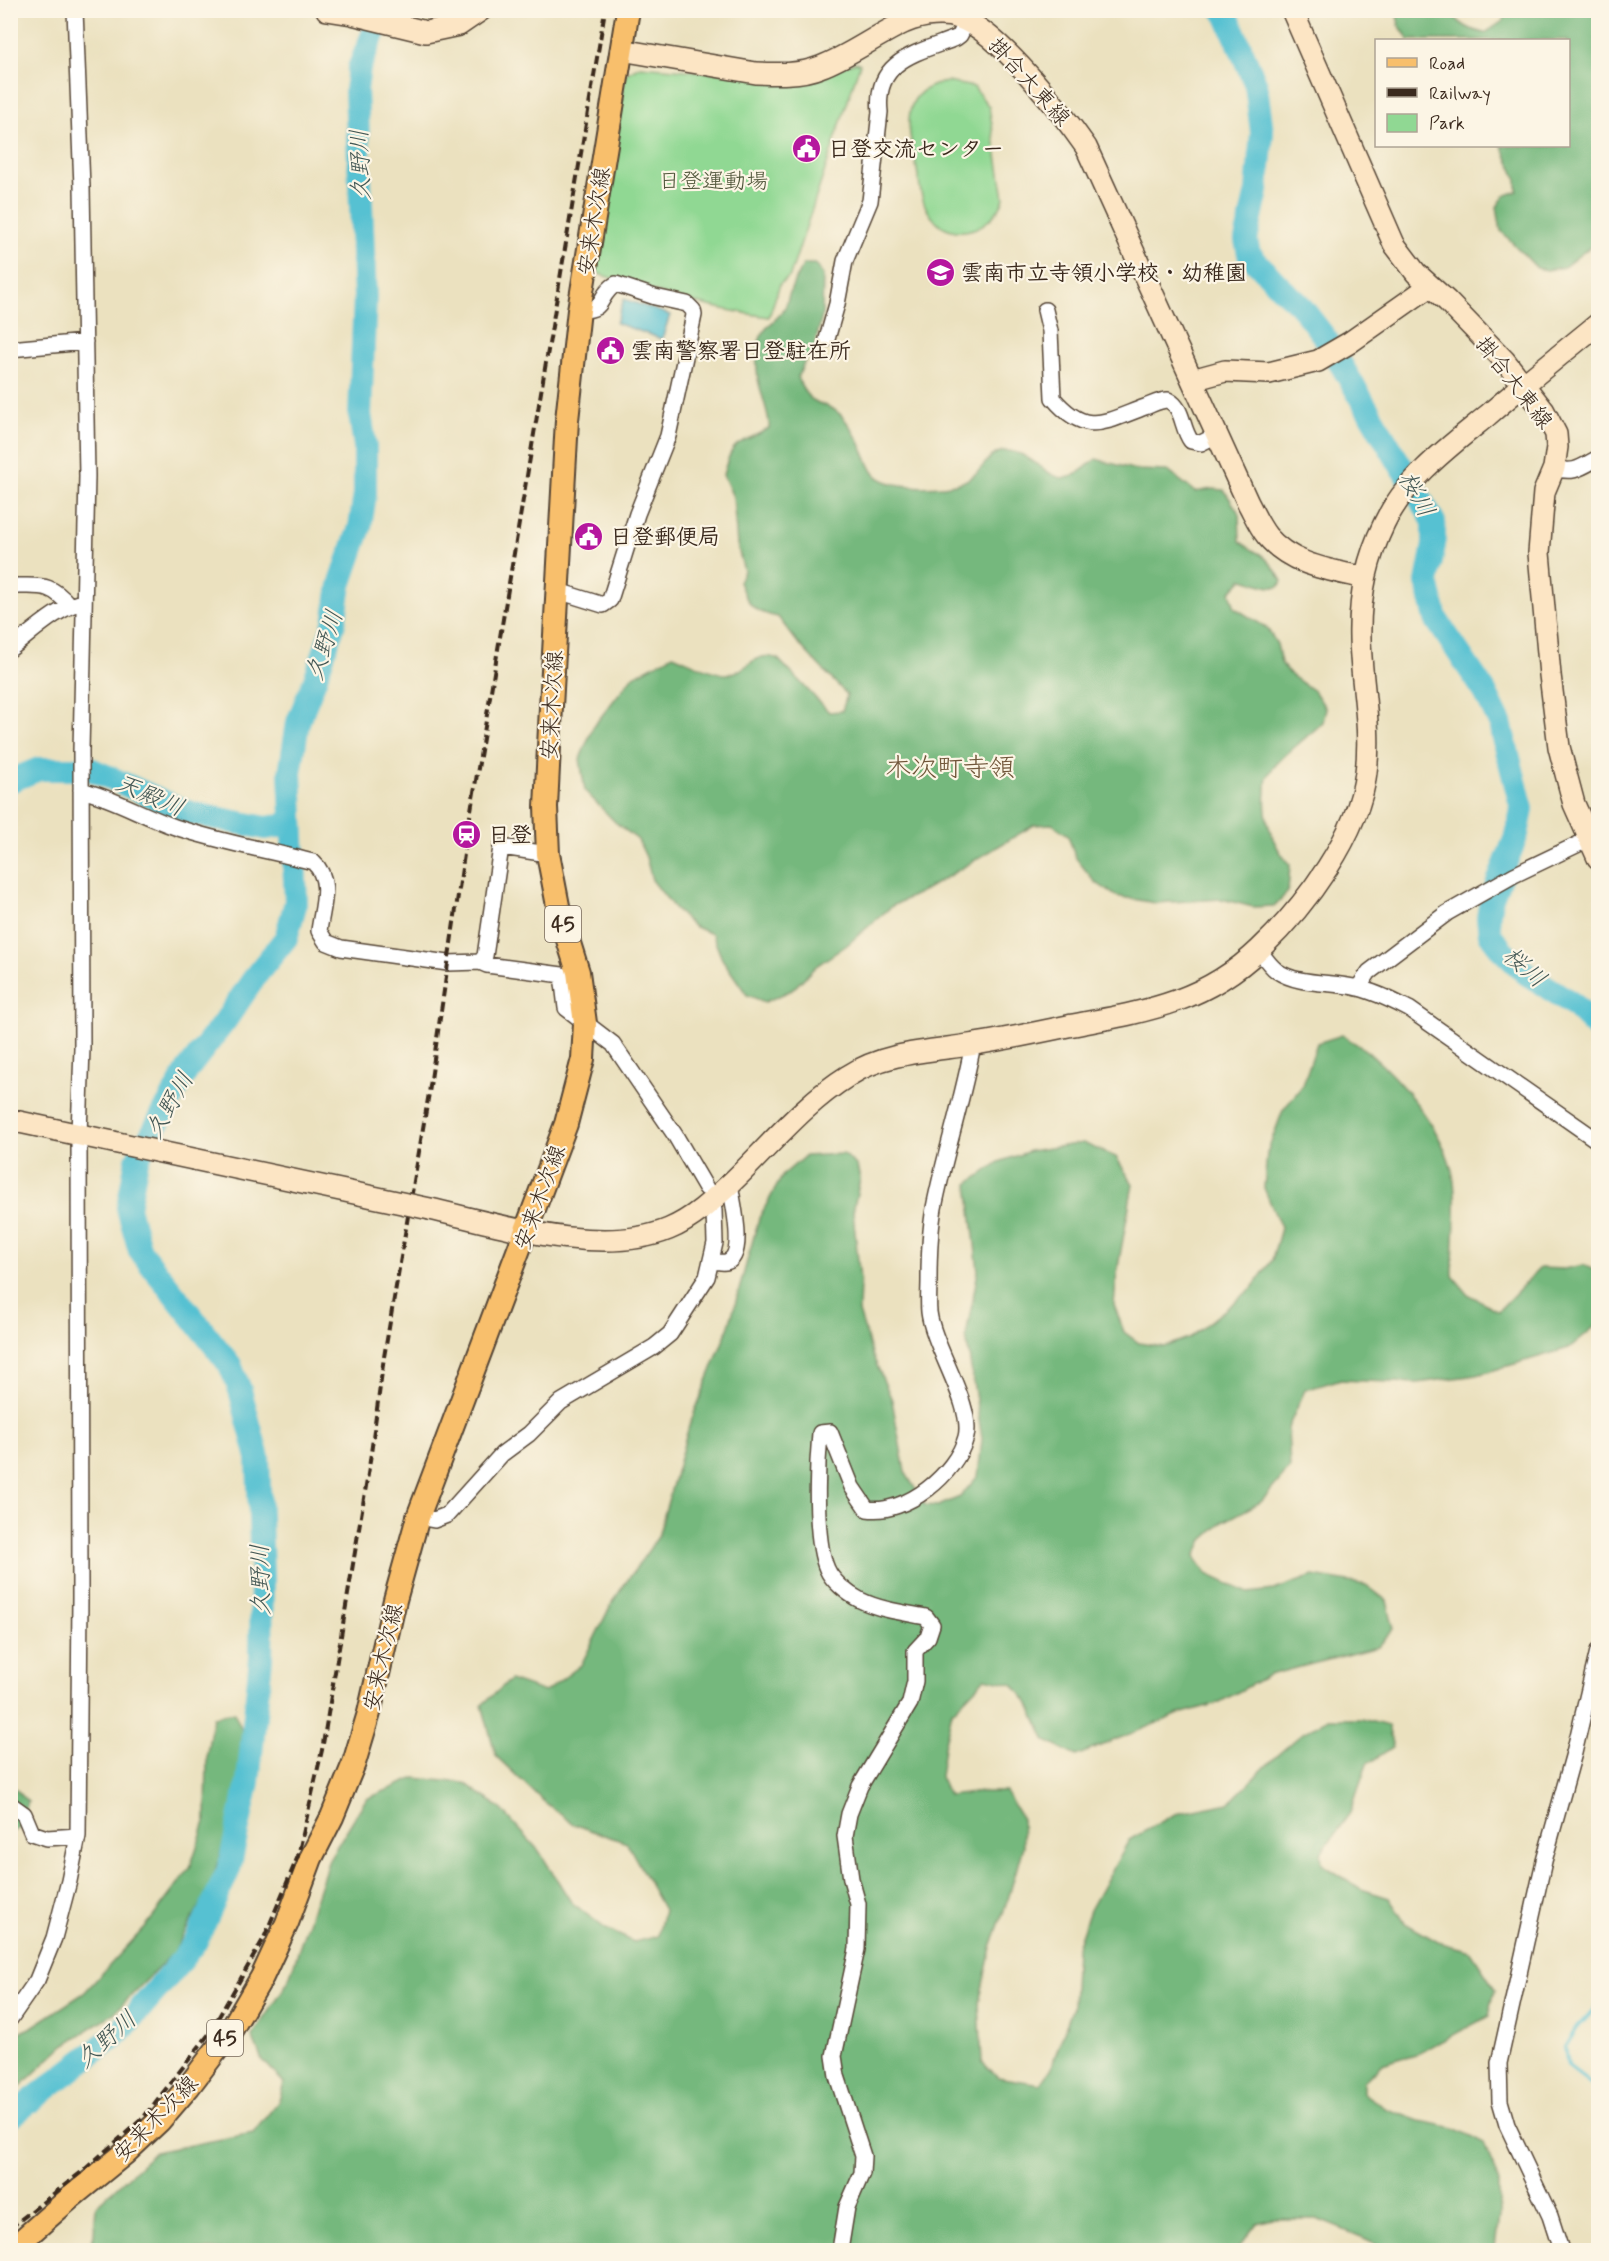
<svg xmlns="http://www.w3.org/2000/svg" width="1609" height="2261" font-family="Mynerve,'Klee One',sans-serif">
<style>
.green{fill:#90d893;stroke:#668158;stroke-width:1.5}
.forest{fill:#74b87d;stroke:#58714e;stroke-width:1.5}
.water{fill:#57c1d2;stroke:#497678;stroke-width:1.5}
.lines{fill:none;stroke-linecap:round;stroke-linejoin:round}
.stream{stroke:#57c1d2;stroke-width:4}
.river{stroke:#57c1d2;stroke-width:24}
.street-casing{stroke:#554536;stroke-width:18}
.secondary-casing{stroke:#554536;stroke-width:24}
.primary-casing{stroke:#554536;stroke-width:26}
.street{stroke:#fff;stroke-width:15}
.secondary{stroke:#fce5c4;stroke-width:21}
.primary{stroke:#f8bf6c;stroke-width:22}
.rail{stroke:#3b2a1e;stroke-width:4;stroke-dasharray:9 4.5;stroke-linecap:butt}
.secondary-bridge-casing{stroke:#554536;stroke-width:24;stroke-linecap:butt}
.secondary-bridge{stroke:#fce5c4;stroke-width:21}
.labels{text-anchor:middle;stroke-width:4.5;stroke-linejoin:round;paint-order:stroke}
.shield{fill:#fcf5e5;stroke:#75675a;stroke-width:1.5}
.shield-label{font-size:21px;font-weight:bold;fill:#3b2a1e}
.street-label{font-size:22px;fill:#3b2a1e;stroke:#fcf5e5}
.poi-label{font-size:22px;font-weight:bold;fill:#3b2a1e;stroke:#fcf5e5;text-anchor:start}
.park-label{font-size:22px;fill:#50563b;stroke:#fcf5e5}
.water-label{font-size:24px;font-style:italic;fill:#435754;stroke:#fcf5e5}
.quarter-label{font-size:26px;fill:#71563a;stroke:#fcf5e5}
</style>
<rect width="100%" height="100%" fill="#fcf5e5"/>
<filter id="ink" filterUnits="userSpaceOnUse"><feTurbulence type="fractalNoise" baseFrequency=".0167" numOctaves="2"/><feDisplacementMap in="SourceGraphic" scale="12" xChannelSelector="R" yChannelSelector="G"/><feConvolveMatrix kernelMatrix="1 2 1 2 8 2 1 2 1" color-interpolation-filters="sRGB"/></filter>
<filter id="wash" filterUnits="userSpaceOnUse"><feTurbulence type="fractalNoise" baseFrequency=".008" numOctaves="4" result="noise"/><feDisplacementMap in="SourceGraphic" scale="24" xChannelSelector="R" yChannelSelector="G"/><feGaussianBlur stdDeviation="1.35" result="paint"/><feColorMatrix in="noise" values="0 0 0 0 0 0 0 0 0 0 0 0 0 0 0 0 0 1.4 0 .05"/><feComposite in="paint" operator="in"/></filter>
<g filter="url(#wash)">
<rect width="100%" height="100%" fill="#ebe1bf"/>
<path class="green" d="M856,62L860,64L790,276L780,284L769,317C710,309 654,293 599,274L596,270L625,74L640,66L802,80Z
M947,82L974,87L989,107L1004,198C994,228 955,245 932,217C921,204 920,186 917,170C909,132 895,90 947,82Z"/>
<path class="forest" d="M1396,11H1450C1459,24 1469,30 1485,33L1503,21L1507,11H1598V241L1564,267L1547,270L1537,268L1501,231L1497,207L1504,196L1517,191V180L1502,146H1568V40H1409L1399,25Z
M804,264H815L823,275L822,316L813,352L804,363L798,377C809,413 829,397 846,421C852,429 858,439 862,448C866,456 869,466 874,473C886,490 944,489 962,482C966,481 970,477 974,475C985,467 989,452 1005,451C1032,450 1049,484 1070,477C1079,474 1089,464 1096,459L1136,470L1168,471L1195,492L1212,489L1224,490L1239,513L1240,541C1247,547 1252,550 1260,554C1270,560 1277,572 1282,581L1279,587C1267,589 1255,582 1243,579L1230,592L1235,608L1267,628L1277,644L1281,663L1291,675L1315,692L1326,709L1323,722C1310,736 1274,760 1267,778C1266,782 1266,788 1266,792C1263,818 1272,845 1290,865L1288,892L1274,906L1253,907L1222,899L1155,903L1116,896L1095,882L1075,857L1068,835L1052,824L1034,825L925,890L892,906L847,945L815,967L792,990L765,1002L747,995L722,959L712,934L693,926L675,909L652,880L646,857L638,840L615,822L585,791L580,759L593,727L632,677L673,655C686,660 715,675 727,674C749,672 754,649 778,659L829,712L842,711L847,695L798,643L778,617C752,612 748,605 739,582L744,571L737,544L733,497L723,475C734,434 739,447 769,428C771,418 760,392 758,379C756,364 755,342 765,330C771,322 783,315 786,305C790,290 795,277 804,264Z
M1342,1035C1351,1041 1361,1046 1369,1053C1401,1081 1439,1125 1451,1167C1460,1196 1452,1244 1453,1276L1468,1294L1498,1311L1540,1268L1564,1269L1583,1265L1598,1272V1324L1569,1348L1477,1375L1417,1383L1338,1380L1305,1390L1288,1428L1290,1468L1261,1502L1223,1522L1203,1540L1195,1557L1207,1574L1248,1593L1274,1590L1313,1576L1366,1585L1387,1601L1394,1629L1378,1647L1269,1675L1218,1703L1179,1714L1076,1756L1046,1741L1029,1704L1013,1684L985,1678L952,1712L944,1747L940,1777L949,1796L981,1792H1006L1022,1819L1023,1846L1009,1896L991,1947L979,2003L982,2062L998,2077L1040,2084L1050,2070L1073,2007L1076,1950L1090,1910L1129,1840L1175,1814L1229,1803L1275,1757L1303,1733L1328,1719H1362L1388,1726L1393,1747L1367,1764L1350,1813L1321,1853L1322,1864L1361,1889L1389,1898L1405,1923L1438,1942L1470,1951L1495,1989L1489,2016L1419,2053L1382,2064L1363,2082V2093L1387,2109L1420,2121L1455,2128L1484,2143L1499,2183V2216L1495,2248L1490,2250H1389L1364,2238L1317,2219H1273L1257,2223L1237,2250H89L94,2234L96,2206L155,2152L253,2133L279,2101L284,2083L261,2058L252,2036L288,1982L329,1859L366,1799L415,1778L465,1783L501,1809L539,1851L571,1902L606,1929L634,1942L658,1936L664,1910L627,1843L573,1824L542,1800L496,1756L482,1705L510,1680L545,1692L581,1665L613,1601L658,1537L689,1426L729,1326L759,1218L783,1175L805,1156L843,1154L857,1166L860,1179L853,1212L860,1280L859,1312L872,1354L892,1400L905,1472L925,1505L938,1506L960,1497L978,1476L982,1439L966,1336L978,1271L968,1184L999,1162L1030,1151L1083,1143L1116,1157L1133,1184L1117,1272L1114,1305L1124,1332L1139,1343L1164,1347L1191,1337L1252,1288L1272,1260L1281,1228L1264,1188L1267,1153L1283,1110L1303,1085L1317,1043Z
M234,1712L242,1730L236,1803L211,1885L174,1952L113,2014L64,2045L11,2095V2028L16,2034L32,2027L84,1993L147,1925L190,1868L206,1819L207,1753L213,1717Z
M11,1784L28,1802L20,1828L11,1832Z"/>
<path class="water" d="M624,299L670,315L662,339L616,323Z"/>
<g class="lines">
<path class="stream" d="M1598,2005L1577,2028L1565,2047L1568,2066L1598,2089"/>
<path class="river" d="M1223,10L1227,16L1256,85L1262,132L1257,191L1246,240L1249,254L1280,287L1299,304L1326,339L1434,522V545L1427,582L1436,619L1485,692L1500,723L1522,809L1517,834L1491,900L1488,918L1490,934L1502,950L1527,974L1573,1004L1598,1029
M10,781L39,769H90L190,813L266,828L291,824
M10,2117L120,2032L172,1972L196,1941L229,1869L248,1782L261,1658L262,1576L258,1458L240,1390L230,1365L140,1251L128,1208L137,1160L188,1069L225,1021L257,974L286,938L296,902L290,773L298,722L316,677L334,623L340,585L360,527L365,494V446L360,414L365,297L356,90L359,68L383,10"/>
</g>
</g>
<g filter="url(#ink)">
<g class="lines">
<defs>
<path id="street" d="M1045,310L1050,331L1053,398C1086,437 1104,422 1145,407C1153,404 1160,400 1168,400C1184,408 1181,428 1191,441L1201,443L1217,435
M827,339L837,304L845,261L870,201L880,112C874,60 917,53 956,38L960,35L967,21
M10,349L85,342
M1554,468C1574,474 1580,468 1598,458
M10,586C40,587 49,581 70,606
M558,591L603,605L610,600L637,514L668,436L694,315L693,310L687,304L655,297L616,284C596,296 608,311 579,310
M10,649C30,634 60,605 84,602
M81,790C114,798 143,816 175,827C220,842 267,850 313,862C333,880 322,907 319,931L326,942L341,948L448,963L480,962L487,965L562,975L566,1008L613,1044L675,1135L706,1188
M1259,950C1264,957 1270,966 1277,971C1299,986 1333,981 1358,988C1376,992 1393,1001 1409,1009L1598,1141
M480,962L485,956L501,847L548,854
M1358,988L1369,972L1447,913L1514,875L1589,839
M712,1261C716,1261 722,1263 726,1262C747,1257 732,1199 730,1184
M418,1517L434,1520L447,1515L502,1454L529,1434L561,1402L654,1347L670,1334L707,1277L715,1243L714,1210
M10,1804L24,1814L32,1833L47,1838L78,1836
M10,2019L37,1980L54,1938L69,1881L78,1836L80,1597L79,1134L82,1048L81,751L87,476L82,187L75,10
M840,2250L847,2207L862,2173L863,2156L837,2076L834,2056L857,1949L858,1904L851,1879L845,1836L849,1814L860,1786L910,1703L915,1681V1651L928,1637L932,1625L926,1617C905,1613 880,1610 860,1600C848,1594 832,1581 827,1569C814,1540 817,1465 820,1433L830,1432L852,1487L867,1509C906,1515 956,1474 966,1437C974,1406 933,1347 929,1312C928,1302 929,1290 929,1280C929,1256 930,1231 934,1208C945,1153 963,1099 973,1044
M1561,2250L1550,2216L1507,2125L1500,2101L1499,2063L1544,1861L1574,1753L1598,1651"/>
<path id="secondary" d="M327,10L352,14L426,32L459,25L481,10
M1292,10L1394,244L1416,273L1447,301L1504,360L1544,411L1556,434L1557,447L1554,468L1544,492L1539,553L1550,675L1559,747L1566,774L1574,804L1598,858
M621,50L756,73C777,74 800,75 820,67C847,57 871,39 897,26C915,17 939,11 959,18C996,29 1063,114 1086,147L1248,503C1254,514 1259,526 1267,536C1291,565 1330,570 1365,578
M1192,380L1225,371L1269,373L1318,361L1349,343L1430,286
M10,1120L113,1142
M430,1209C500,1225 601,1257 669,1229C693,1219 712,1201 730,1184C768,1148 803,1104 848,1076C883,1053 928,1051 969,1045C1002,1040 1035,1033 1068,1026C1142,1012 1203,1004 1260,949C1305,906 1359,835 1366,772C1372,727 1361,683 1360,638C1359,599 1367,559 1384,524C1406,478 1450,446 1488,415C1524,384 1561,354 1598,324"/>
<path id="primary" d="M11,2250L70,2198L124,2154L159,2121L189,2086L230,2032L262,1977L287,1923L311,1858L332,1817L354,1763L369,1713L395,1600L418,1517L566,1124L583,1059L585,1023L578,972L559,911L548,854L546,807L551,707L567,420L579,310L628,10"/>
</defs>
<use href="#street" class="street-casing"/>
<use href="#secondary" class="secondary-casing"/>
<use href="#primary" class="primary-casing"/>
<use href="#street" class="street"/>
<use href="#secondary" class="secondary"/>
<use href="#primary" class="primary"/>
<path class="rail" d="M10,2228L84,2170L143,2118L209,2034L264,1938L298,1856L322,1750L369,1468L384,1357L429,1093L467,834L605,10"/>
<defs>
<path id="secondary-bridge" d="M113,1142L430,1209"/>
</defs>
<use href="#secondary-bridge" class="secondary-bridge-casing"/>
<use href="#secondary-bridge" class="secondary-bridge"/>
</g>
</g>
<defs>
<symbol id="civic-disc" viewBox="-11 -11 22 22"><circle r="9.5" fill="#b5179e" stroke="#fcf5e5"/><path d="M-.6-6.5H3V-4.5H.6V-3L4-1V1h2V6H-6V1h2V-1L-.6-3ZM-1.2 2.5V6h2.4V2.5Z" fill="#fff"/></symbol>
<symbol id="school-disc" viewBox="-11 -11 22 22"><circle r="9.5" fill="#b5179e" stroke="#fcf5e5"/><path d="M0-5L7-2L0 1L-7-2ZM-4 1L0 2.5L4 1V4Q0 6-4 4Z" fill="#fff"/></symbol>
<symbol id="station-disc" viewBox="-11 -11 22 22"><circle r="9.5" fill="#b5179e" stroke="#fcf5e5"/><path d="M-3-6H3Q5-6 5-4V2Q5 4 3 4L4.5 6H3L1.5 4h-3L-3 6H-4.5L-3 4Q-5 4-5 2V-4Q-5-6-3-6ZM-3.5-4v3h7v-3ZM-3.5 1v1.5H-2V1ZM2 1v1.5H3.5V1Z" fill="#fff"/></symbol>
</defs>
<g fill-rule="evenodd">
<use href="#civic-disc" x="790" y="132" width="33" height="33"/>
<use href="#school-disc" x="924" y="256" width="33" height="33"/>
<use href="#civic-disc" x="594" y="334" width="33" height="33"/>
<use href="#civic-disc" x="572" y="520" width="33" height="33"/>
<use href="#station-disc" x="450" y="818" width="33" height="33"/>
</g>
<g class="labels">
<g class="shield">
<rect x="545" y="906" width="36" height="36" rx="4.5"/>
<rect x="207" y="2020" width="36" height="36" rx="4.5"/>
</g>
<g class="shield-label">
<text x="563" y="931">45</text>
<text x="225" y="2045">45</text>
</g>
<g class="street-label">
<text transform="translate(1030 81) rotate(48)" y="8">掛合大東線</text>
<text transform="translate(593 221) rotate(-81)" y="8">安来木次線</text>
<text transform="translate(1515 382) rotate(52)" y="8">掛合大東線</text>
<text transform="translate(551 705) rotate(-87)" y="8">安来木次線</text>
<text transform="translate(539 1197) rotate(-70)" y="8">安来木次線</text>
<text transform="translate(382 1657) rotate(-77)" y="8">安来木次線</text>
<text transform="translate(155 2118) rotate(-46)" y="8">安来木次線</text>
</g>
<g class="poi-label">
<text x="828" y="156">日登交流センター</text>
<text x="961" y="280">雲南市立寺領小学校・幼稚園</text>
<text x="631" y="358">雲南警察署日登駐在所</text>
<text x="610" y="544">日登郵便局</text>
<text x="488" y="842">日登</text>
</g>
<g class="park-label">
<text x="713" y="188">日登運動場</text>
</g>
<g class="water-label">
<text transform="translate(360 165) rotate(-92)" y="8">久野川</text>
<text transform="translate(1417 494) rotate(61)" y="8">桜川</text>
<text transform="translate(324 645) rotate(-72)" y="8">久野川</text>
<text transform="translate(150 795) rotate(23)" y="8">天殿川</text>
<text transform="translate(1525 967) rotate(41)" y="8">桜川</text>
<text transform="translate(169 1105) rotate(-60)" y="8">久野川</text>
<text transform="translate(260 1580) rotate(-91)" y="8">久野川</text>
<text transform="translate(106 2039) rotate(-42)" y="8">久野川</text>
</g>
<g class="quarter-label">
<text x="950" y="776">木次町寺領</text>
</g>
</g>
<rect width="1609" height="2261" fill="none" stroke="#fcf5e5" stroke-width="36"/>
<rect x="1375" y="39" width="195" height="108" fill="#fcf5e5" stroke="#afa495" stroke-width="1.5"/>
<rect x="1387" y="58" width="30" height="9" fill="#f8bf6c" stroke="#afa495" stroke-width="1.5"/>
<text x="1429" y="69" font-size="18" fill="#3b2a1e">Road</text>
<rect x="1387" y="88" width="30" height="9" fill="#3b2a1e" stroke="#afa495" stroke-width="1.5"/>
<text x="1429" y="99" font-size="18" fill="#3b2a1e">Railway</text>
<rect x="1387" y="114" width="30" height="18" fill="#90d893" stroke="#afa495" stroke-width="1.5"/>
<text x="1429" y="129" font-size="18" fill="#3b2a1e">Park</text>
</svg>
